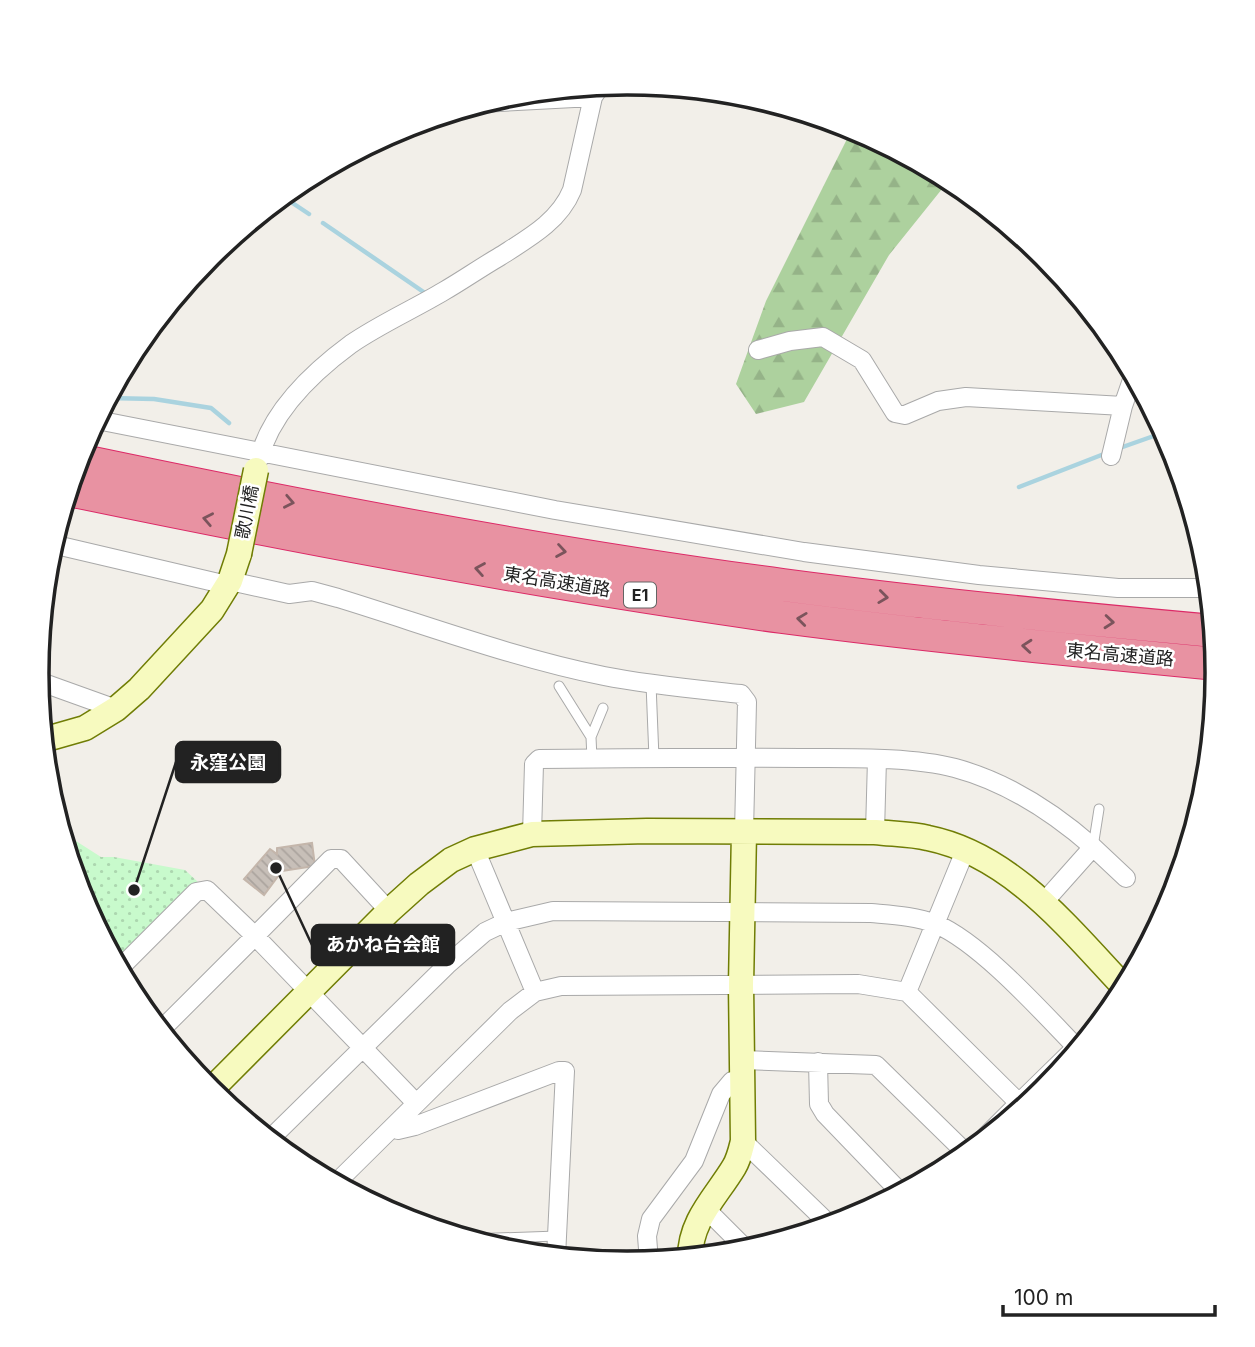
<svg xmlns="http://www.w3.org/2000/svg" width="1255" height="1347" font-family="Inter,'Noto Sans JP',sans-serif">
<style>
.forest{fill:url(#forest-firs)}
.park{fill:url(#park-dots)}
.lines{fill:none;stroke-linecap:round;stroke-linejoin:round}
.stream{stroke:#aad3df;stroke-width:4.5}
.building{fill:url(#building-back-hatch);stroke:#c4b6ab;stroke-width:2}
.lane-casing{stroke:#a9a9a9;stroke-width:11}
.street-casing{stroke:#a9a9a9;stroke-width:20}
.secondary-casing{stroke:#707d05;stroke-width:27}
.highway-casing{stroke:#dc2a67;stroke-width:34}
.lane{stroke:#fff;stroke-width:9}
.street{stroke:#fff;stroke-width:18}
.secondary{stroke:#f7fabf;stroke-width:24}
.highway{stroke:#e892a2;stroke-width:32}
.secondary-bridge-casing{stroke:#707d05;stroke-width:27;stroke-linecap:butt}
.secondary-bridge{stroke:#f7fabf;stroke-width:24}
.oneway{stroke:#7b545c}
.labels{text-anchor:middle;stroke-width:5;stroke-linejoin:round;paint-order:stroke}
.shield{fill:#fff;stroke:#646464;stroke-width:2}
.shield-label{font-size:16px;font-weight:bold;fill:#222}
.street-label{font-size:18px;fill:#222;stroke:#fff}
.rim{fill:none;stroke:#222;stroke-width:3.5}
.leader{fill:none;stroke:#222;stroke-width:2.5}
.callout-dot{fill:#222;stroke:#fff;stroke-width:2.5}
.callout{fill:#222;stroke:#222;stroke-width:2.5}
.callout-label{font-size:19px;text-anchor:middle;font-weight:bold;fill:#fff}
</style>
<defs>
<pattern id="forest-firs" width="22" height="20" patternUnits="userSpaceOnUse" patternTransform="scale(1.75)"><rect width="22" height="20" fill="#add19e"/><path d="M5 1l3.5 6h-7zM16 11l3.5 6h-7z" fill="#95b388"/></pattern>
<pattern id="park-dots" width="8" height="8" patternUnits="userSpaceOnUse" patternTransform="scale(1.75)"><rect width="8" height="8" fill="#c8facc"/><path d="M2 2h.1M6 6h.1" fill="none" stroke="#acd6af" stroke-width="1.8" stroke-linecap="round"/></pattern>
<pattern id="building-back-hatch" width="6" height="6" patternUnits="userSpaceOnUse" patternTransform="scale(1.75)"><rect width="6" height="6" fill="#c7bfb8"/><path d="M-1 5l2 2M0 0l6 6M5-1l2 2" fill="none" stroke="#aba49e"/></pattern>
</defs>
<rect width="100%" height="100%" fill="#f2efe9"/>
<path class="forest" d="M853,127L950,179L889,255L804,402L756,414L736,384L766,301Z"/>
<path class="park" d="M65,834L101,857H114L185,870L198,882L115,963L82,899L63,837Z"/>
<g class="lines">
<path class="stream" d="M282,196L309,214
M323,223L425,293
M108,398L154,399L211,408L229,423
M1117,449L1165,432
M1019,487L1104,454"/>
</g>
<path class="building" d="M312,843L315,866L282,871L264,895L244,879L270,849L277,854V848Z"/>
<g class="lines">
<defs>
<path id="lane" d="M651,684L654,758
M559,686L591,737L592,759
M591,737L603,708
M1093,847L1099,809
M468,1239L557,1236"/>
<path id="street" d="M482,103L593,97
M758,350L790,341L823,337L862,360L895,413L905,415L938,401L966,397L1123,406
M97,420L555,510L804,552L979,575L1118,588H1210
M1111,456L1123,406L1134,374
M259,459C271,412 313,372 351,344C380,324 414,309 444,291C463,280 480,268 499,257C527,239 559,222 572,190L593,97L601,85
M52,544L227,585
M230,581L289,594L312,591L338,598C426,625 514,658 604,676C649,685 695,689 741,694L747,702L744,832
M38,681L116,709
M875,832L877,759
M532,834L534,764L539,759C630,758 721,757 812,758C855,758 914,757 955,768C1007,782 1053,812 1093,847L1044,902
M1093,847L1126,878
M475,849L535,992
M389,911L341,859H331L255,936L416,1103
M119,969L196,892L207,890L255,936L160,1031
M907,992L965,851
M743,1060L876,1065L968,1155
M818,1062L819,1104L825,1114L902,1194
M393,1127L398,1130L415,1126L559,1071H565L556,1257
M269,1140L447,965L485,932L506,922L553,911L871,913C893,915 915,916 936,924C982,944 1043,1013 1079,1050
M743,1141L831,1226
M968,1154L1019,1103L1024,1108
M335,1184L510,1011L535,992L561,986L858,984L907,992L1019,1103L1105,1019
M705,1208L748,1251
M649,1262L647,1236L651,1219L694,1161L721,1094L732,1081L743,1080"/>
<path id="secondary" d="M43,740L85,728L116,709L139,689L212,610L230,581L239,554
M210,1091L389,911L419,884L451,860L475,849L532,834L647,831L875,832C892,834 911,834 928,838C1012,855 1070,930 1126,989
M690,1258C690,1220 716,1197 734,1167C739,1159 741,1149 743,1141L741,985L744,832"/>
<path id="highway" d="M78,460C311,509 547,554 783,585C926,604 1070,618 1214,631
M69,490C305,539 543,584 782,617C927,636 1072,650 1217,664"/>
</defs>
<use href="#lane" class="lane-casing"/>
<use href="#street" class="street-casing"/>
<use href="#secondary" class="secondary-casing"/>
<use href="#highway" class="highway-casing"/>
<use href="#lane" class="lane"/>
<use href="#street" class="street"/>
<use href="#secondary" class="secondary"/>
<use href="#highway" class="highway"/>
<defs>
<path id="secondary-bridge" d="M239,554L256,470"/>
</defs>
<use href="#secondary-bridge" class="secondary-bridge-casing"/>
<use href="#secondary-bridge" class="secondary-bridge"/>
</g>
<defs><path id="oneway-chevron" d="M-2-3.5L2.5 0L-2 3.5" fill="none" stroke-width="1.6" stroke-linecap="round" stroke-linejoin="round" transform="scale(1.75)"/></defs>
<g class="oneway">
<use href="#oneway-chevron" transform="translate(289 502) rotate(11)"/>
<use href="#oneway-chevron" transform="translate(208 519) rotate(-169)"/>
<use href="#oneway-chevron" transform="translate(561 551) rotate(9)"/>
<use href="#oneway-chevron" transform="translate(480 569) rotate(-170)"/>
<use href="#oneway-chevron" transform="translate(883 597) rotate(7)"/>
<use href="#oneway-chevron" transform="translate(802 619) rotate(-173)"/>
<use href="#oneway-chevron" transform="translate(1109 622) rotate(5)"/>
<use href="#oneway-chevron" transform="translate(1027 646) rotate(-175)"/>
</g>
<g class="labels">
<rect class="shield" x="624" y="582.5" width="32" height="25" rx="5"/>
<g class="shield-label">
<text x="640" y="601">E1</text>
</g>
<g class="street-label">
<text transform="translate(247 512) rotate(-79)" y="6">歌川橋</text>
<text transform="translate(557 582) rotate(9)" y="6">東名高速道路</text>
<text transform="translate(1120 655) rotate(5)" y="6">東名高速道路</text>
</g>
</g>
<path d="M0 0H1255V1347H0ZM49 673a578 578 0 1 1 1156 0a578 578 0 1 1-1156 0Z" fill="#fff" fill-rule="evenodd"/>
<path class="rim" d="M49 673a578 578 0 1 1 1156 0a578 578 0 1 1-1156 0Z"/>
<path class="leader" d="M134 890L176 762M276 868L312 945"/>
<g class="callout-dot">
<circle cx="134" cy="890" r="7"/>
<circle cx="276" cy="868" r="7"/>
</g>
<g class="callout">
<rect x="176" y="742" width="104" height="40" rx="7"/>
<rect x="312" y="925" width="142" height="40" rx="7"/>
</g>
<g class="callout-label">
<text x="228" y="769">永窪公園</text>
<text x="383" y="951">あかね台会館</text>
</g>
<path d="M1003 1305v10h212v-10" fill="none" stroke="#222222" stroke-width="3.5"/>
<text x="1014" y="1305" font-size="21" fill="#222222" stroke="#ffffff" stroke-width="5" paint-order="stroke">100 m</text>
</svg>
